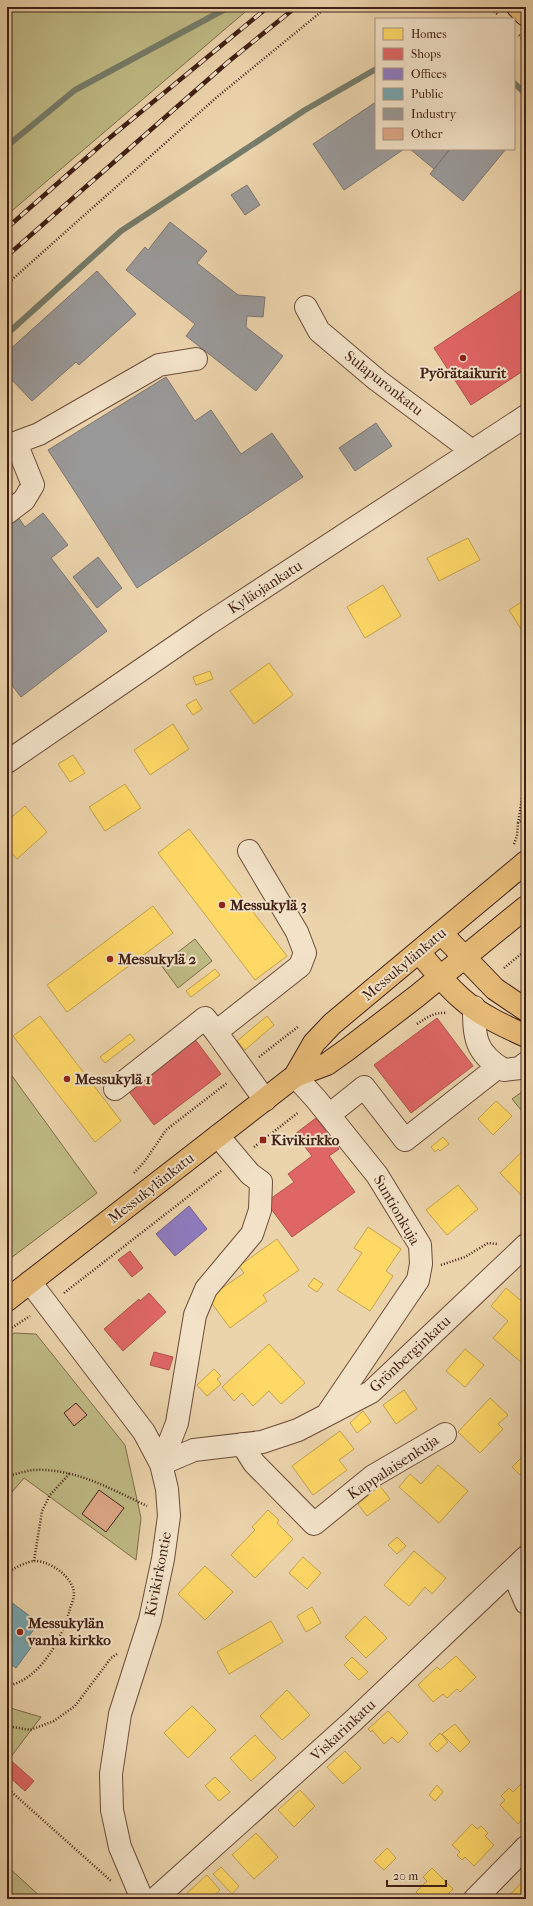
<svg xmlns="http://www.w3.org/2000/svg" width="533" height="1906" font-family="'IM FELL French Canon',serif">
<style>
.green{fill:#bfba84;stroke:#806d4c}
.homes{fill:#ffd966;stroke:#c6a24d}
.shops{fill:#e06666;stroke:#b0514d}
.offices{fill:#8e7cc3;stroke:#77608e}
.public{fill:#76a5af;stroke:#667d80}
.industry{fill:#999;stroke:#7f7571}
.lines{fill:none;stroke-linecap:round;stroke-linejoin:round}
.stream{stroke:#767c6a;stroke-width:6}
.building{fill:#dfa887;stroke:#412014}
.minor-casing{stroke:#6c4d3a;stroke-width:24}
.major-casing{stroke:#412014;stroke-width:24}
.path{stroke:#412014;stroke-width:2.5;stroke-dasharray:1 2;stroke-linecap:butt}
.minor{stroke:#f2e2c8;stroke-width:22}
.major{stroke:#e6ba76;stroke-width:22}
.rail-casing{stroke:#412014;stroke-width:4.5}
.rail{stroke:#f2e2c8;stroke-width:3;stroke-dasharray:9;stroke-linecap:butt}
.poi-dot{fill:#8f2418;stroke:#f2e2c8;stroke-width:1.5}
.labels{text-anchor:middle;stroke-width:4;stroke-linejoin:round;paint-order:stroke}
.poi-label{font-size:15px;font-weight:bold;fill:#412014;stroke:#f2e2c8;text-anchor:start}
.street-label{font-size:15px;fill:#412014;stroke:#f2e2c8}
</style>
<rect width="100%" height="100%" fill="#ebd3ab"/>
<filter id="stains"><feTurbulence type="fractalNoise" baseFrequency=".005" numOctaves="4"/><feColorMatrix values="0 0 0 0 .2 0 0 0 0 .09 0 0 0 0 .02 0 0 0 .5 -.17"/></filter>
<radialGradient id="worn" r=".72"><stop offset=".6" stop-color="#630" stop-opacity="0"/><stop offset="1" stop-color="#630" stop-opacity=".3"/></radialGradient>
<path class="green" d="M7,7H251L7,215Z
M195,939L212,961L178,988L161,965Z
M7,1069L97,1193L7,1261Z
M526,1089V1116L512,1099Z
M14,1333L36,1334L125,1445L141,1518L136,1560L24,1478L7,1498V1339Z
M7,1707L41,1717L7,1762Z
M7,1866L43,1899H7Z"/>
<path class="homes" d="M468,538L480,560L439,581L427,558Z
M383,585L401,616L365,638L347,607Z
M526,599V637L509,610Z
M269,663L293,695L254,724L230,691Z
M210,671L213,679L196,685L193,677Z
M196,699L202,709L193,715L186,705Z
M173,724L189,749L150,775L134,750Z
M73,755L85,773L70,782L58,764Z
M125,784L141,808L105,831L89,807Z
M25,806L47,832L17,859L7,848V821Z
M189,829L287,956L255,980L158,853Z
M153,906L173,933L67,1012L47,985Z
M215,969L220,975L191,997L186,991Z
M40,1016L121,1121L95,1142L13,1036Z
M267,1016L274,1025L245,1050L237,1041Z
M130,1034L135,1040L105,1063L100,1057Z
M496,1101L512,1116L493,1135L478,1119Z
M443,1137L449,1144L440,1151L438,1149L435,1152L431,1147Z
M526,1148V1190L521,1195L500,1173Z
M458,1185L478,1209L447,1235L426,1210Z
M368,1227L401,1249L386,1271L393,1276L370,1311L337,1290L362,1253L354,1248Z
M277,1239L299,1270L263,1295L267,1301L230,1328L208,1298L244,1273L239,1266Z
M314,1278L323,1284L317,1292L308,1286Z
M506,1288L526,1305V1359L522,1363L493,1338L508,1321L491,1306Z
M269,1344L305,1383L281,1404L269,1391L253,1406L242,1393L234,1401L222,1387Z
M465,1349L484,1365L465,1387L446,1371Z
M214,1369L221,1376L217,1379L221,1384L207,1396L197,1385Z
M404,1390L417,1409L396,1424L383,1405Z
M490,1398L508,1415L498,1424L503,1429L480,1453L458,1432Z
M363,1411L371,1422L357,1433L350,1423Z
M340,1431L354,1449L339,1460L347,1470L313,1495L292,1466Z
M525,1454L526,1469L520,1475L512,1467Z
M438,1465L468,1491L439,1523L399,1487L410,1474L421,1484Z
M380,1486L390,1499L367,1516L358,1504Z
M268,1510L279,1520L277,1523L293,1539L255,1578L231,1555L255,1530L252,1527Z
M397,1537L406,1546L397,1554L388,1545Z
M414,1551L446,1578L432,1594L425,1587L409,1606L384,1585Z
M303,1557L321,1573L307,1589L289,1573Z
M205,1566L233,1592L205,1620L178,1594Z
M312,1607L321,1623L306,1632L297,1616Z
M365,1616L387,1638L366,1658L345,1637Z
M271,1621L283,1642L229,1674L217,1652Z
M456,1656L476,1677L460,1692L457,1689L447,1698L443,1694L433,1702L418,1685L437,1667L440,1670Z
M352,1657L368,1672L359,1680L344,1665Z
M287,1690L310,1715L282,1740L260,1716Z
M192,1706L216,1730L188,1758L164,1733Z
M388,1711L408,1733L398,1743L392,1737L384,1744L372,1730L371,1732L368,1729Z
M455,1724L470,1742L460,1752L442,1734Z
M440,1733L448,1742L437,1752L429,1744Z
M255,1735L276,1758L251,1781L230,1758Z
M345,1751L361,1768L343,1784L327,1767Z
M215,1777L230,1792L219,1801L205,1786Z
M523,1782L526,1785V1815L518,1824L500,1805L505,1800L501,1796L509,1788L513,1792Z
M437,1785L443,1792L435,1801L429,1795Z
M300,1790L315,1806L294,1827L278,1810Z
M472,1824L477,1829L481,1826L488,1833L485,1836L494,1845L474,1866L465,1857L462,1860L457,1855L460,1852L452,1845Z
M256,1833L278,1857L254,1879L232,1855Z
M387,1848L396,1858L384,1870L374,1861Z
M221,1867L239,1886L232,1894L213,1874Z
M432,1868L453,1889L443,1899H423L416,1892L427,1881L423,1877Z
M207,1875L220,1890L210,1899H187L190,1897L187,1893Z
M526,1878V1899H509L507,1898Z"/>
<path class="shops" d="M526,287V369L471,405L434,348Z
M437,1018L473,1066L411,1113L374,1065Z
M194,1038L221,1074L154,1125L127,1089Z
M316,1118L339,1149L329,1156L355,1192L292,1237L266,1202L294,1182L288,1174L312,1156L295,1134Z
M130,1251L143,1268L132,1277L118,1260Z
M149,1293L166,1312L123,1351L104,1329L139,1299L140,1301Z
M154,1352L173,1357L169,1370L150,1365Z
M7,1757L34,1781L25,1791L7,1775Z"/>
<path class="offices" d="M189,1206L207,1229L175,1256L156,1234Z"/>
<path class="public" d="M7,1599L39,1623L25,1641L32,1646L16,1668L9,1663L7,1666Z"/>
<path class="industry" d="M376,102V149H404L344,190L313,144Z
M410,149H450L434,169Z
M450,149H506L463,201L430,174Z
M247,185L260,205L245,215L231,195Z
M170,222L207,251L197,263L238,295L265,297L263,317L247,316L246,327L283,356L256,391L186,336L195,324L126,270L145,247L148,250Z
M97,271L136,314L79,365L76,362L32,401L11,379L7,383V352Z
M166,377L195,421L211,410L241,454L272,433L303,477L137,588L48,450Z
M376,423L392,446L355,471L339,448Z
M43,513L68,545L51,558L107,631L21,697L7,679V521L16,514L25,527Z
M98,557L122,588L97,608L73,577Z"/>
<g class="lines">
<path class="stream" d="M514,83L526,94
M7,146L75,90L229,7
M7,334L121,231L305,110L376,69"/>
</g>
<path class="building" d="M76,1403L87,1415L74,1426L64,1413Z
M99,1490L124,1508L106,1532L82,1514Z"/>
<g class="lines">
<defs>
<path id="minor" d="M306,307L319,331L377,380L472,451
M7,446L39,434L159,365L196,359
M7,513L24,500L33,485L16,443
M7,762L208,624L526,416
M249,851L297,932L305,953L300,966L216,1032L265,1100
M474,1007C474,1037 475,1053 504,1070L520,1068L526,1063
M295,1076L316,1099L377,1175L420,1245L421,1264L418,1280L328,1413
M115,1089L205,1018L216,1032
M329,1115L364,1087L405,1140L498,1067
M30,1282L144,1432L161,1464L167,1489L169,1516L163,1559L150,1620L120,1714L111,1774L112,1810L120,1847L142,1899
M242,1444L254,1463L314,1524L373,1476L445,1434
M161,1464L194,1450L262,1442L298,1430L371,1392L526,1245
M161,1464L177,1423L195,1315L206,1289L252,1234L260,1210L261,1182L250,1174L218,1136
M510,1572L517,1582L526,1603
M155,1899L353,1721L526,1557
M475,1899L526,1847"/>
<path id="major" d="M518,7L526,15
M441,933L495,989L526,1010
M419,952C432,968 446,985 462,999C480,1015 504,1026 526,1036
M295,1076L314,1043L332,1024L526,862
M7,1300L295,1076L327,1064L348,1049L417,996L526,907"/>
</defs>
<use href="#minor" class="minor-casing"/>
<use href="#major" class="major-casing"/>
<path class="path" d="M490,7L498,15
M519,35L526,42
M7,284L217,97L327,7
M518,823L526,773
M514,844L517,836L518,823L526,817
M504,968L526,950
M417,1024C428,1017 434,1012 447,1013
M259,1057L299,1026
M254,1147L299,1112
M134,1173L145,1161L166,1130L227,1083
M441,1265L465,1257L488,1243L497,1244
M64,1293L221,1171
M7,1331L30,1316
M7,1476C16,1474 25,1471 34,1470C75,1468 111,1489 147,1506
M34,1561L42,1511L50,1495L70,1473
M7,1573C13,1569 27,1561 35,1561C51,1561 74,1578 74,1594C74,1599 71,1605 70,1609C62,1639 40,1680 7,1686
M7,1726L30,1730L54,1721L75,1706L111,1658L117,1654
M7,1788L111,1881"/>
<use href="#minor" class="minor"/>
<use href="#major" class="major"/>
<defs>
<path id="rail" d="M7,228L101,145L268,7
M7,256L228,62L296,7"/>
</defs>
<use href="#rail" class="rail-casing"/>
<use href="#rail" class="rail"/>
</g>
<g class="poi-dot">
<circle cx="463" cy="358" r="4"/>
<circle cx="222" cy="905" r="4"/>
<circle cx="110" cy="959" r="4"/>
<circle cx="67" cy="1079" r="4"/>
<rect x="259" y="1136" width="8" height="8" rx="2"/>
<circle cx="20" cy="1632" r="4"/>
</g>
<g class="labels">
<g class="poi-label">
<text x="463" y="378" text-anchor="middle">Pyörätaikurit</text>
<text x="230" y="910">Messukylä 3</text>
<text x="118" y="964">Messukylä 2</text>
<text x="75" y="1084">Messukylä 1</text>
<text x="271" y="1145">Kivikirkko</text>
<text x="28" y="1628">Messukylän<tspan x="28" dy="17">vanha kirkko</tspan></text>
</g>
<g class="street-label">
<text transform="translate(384 383) rotate(38)" y="5">Sulapuronkatu</text>
<text transform="translate(265 587) rotate(-33)" y="5">Kyläojankatu</text>
<text transform="translate(404 964) rotate(-40)" y="5">Messukylänkatu</text>
<text transform="translate(151 1188) rotate(-38)" y="5">Messukylänkatu</text>
<text transform="translate(397 1210) rotate(60)" y="5">Suntionkuja</text>
<text transform="translate(410 1354) rotate(-43)" y="5">Grönberginkatu</text>
<text transform="translate(393 1467) rotate(-33)" y="5">Kappalaisenkuja</text>
<text transform="translate(158 1574) rotate(-79)" y="5">Kivikirkontie</text>
<text transform="translate(343 1730) rotate(-43)" y="5">Viskarinkatu</text>
</g>
</g>
<rect width="533" height="1906" fill="none" stroke="#ebd3ab" stroke-width="24"/>
<rect x="8" y="8" width="517" height="1890" fill="none" stroke="#412014" stroke-width="2"/>
<rect x="12" y="12" width="509" height="1882" fill="none" stroke="#412014"/>
<rect x="375" y="18" width="140" height="132" fill="#f2e2c8" stroke="#ab9480"/>
<rect x="383" y="28" width="20" height="12" fill="#ffd966" stroke="#ab9480"/>
<text x="411" y="38" font-size="12" fill="#412014">Homes</text>
<rect x="383" y="48" width="20" height="12" fill="#e06666" stroke="#ab9480"/>
<text x="411" y="58" font-size="12" fill="#412014">Shops</text>
<rect x="383" y="68" width="20" height="12" fill="#8e7cc3" stroke="#ab9480"/>
<text x="411" y="78" font-size="12" fill="#412014">Offices</text>
<rect x="383" y="88" width="20" height="12" fill="#76a5af" stroke="#ab9480"/>
<text x="411" y="98" font-size="12" fill="#412014">Public</text>
<rect x="383" y="108" width="20" height="12" fill="#999999" stroke="#ab9480"/>
<text x="411" y="118" font-size="12" fill="#412014">Industry</text>
<rect x="383" y="128" width="20" height="12" fill="#dfa887" stroke="#ab9480"/>
<text x="411" y="138" font-size="12" fill="#412014">Other</text>
<path d="M387 1880v6h59v-6" fill="none" stroke="#412014" stroke-width="2"/>
<text x="393" y="1880" font-size="12" fill="#412014" stroke="#f2e2c8" stroke-width="3" paint-order="stroke">20 m</text>
<rect width="100%" height="100%" filter="url(#stains)"/>
<rect width="100%" height="100%" fill="url(#worn)"/>
</svg>
